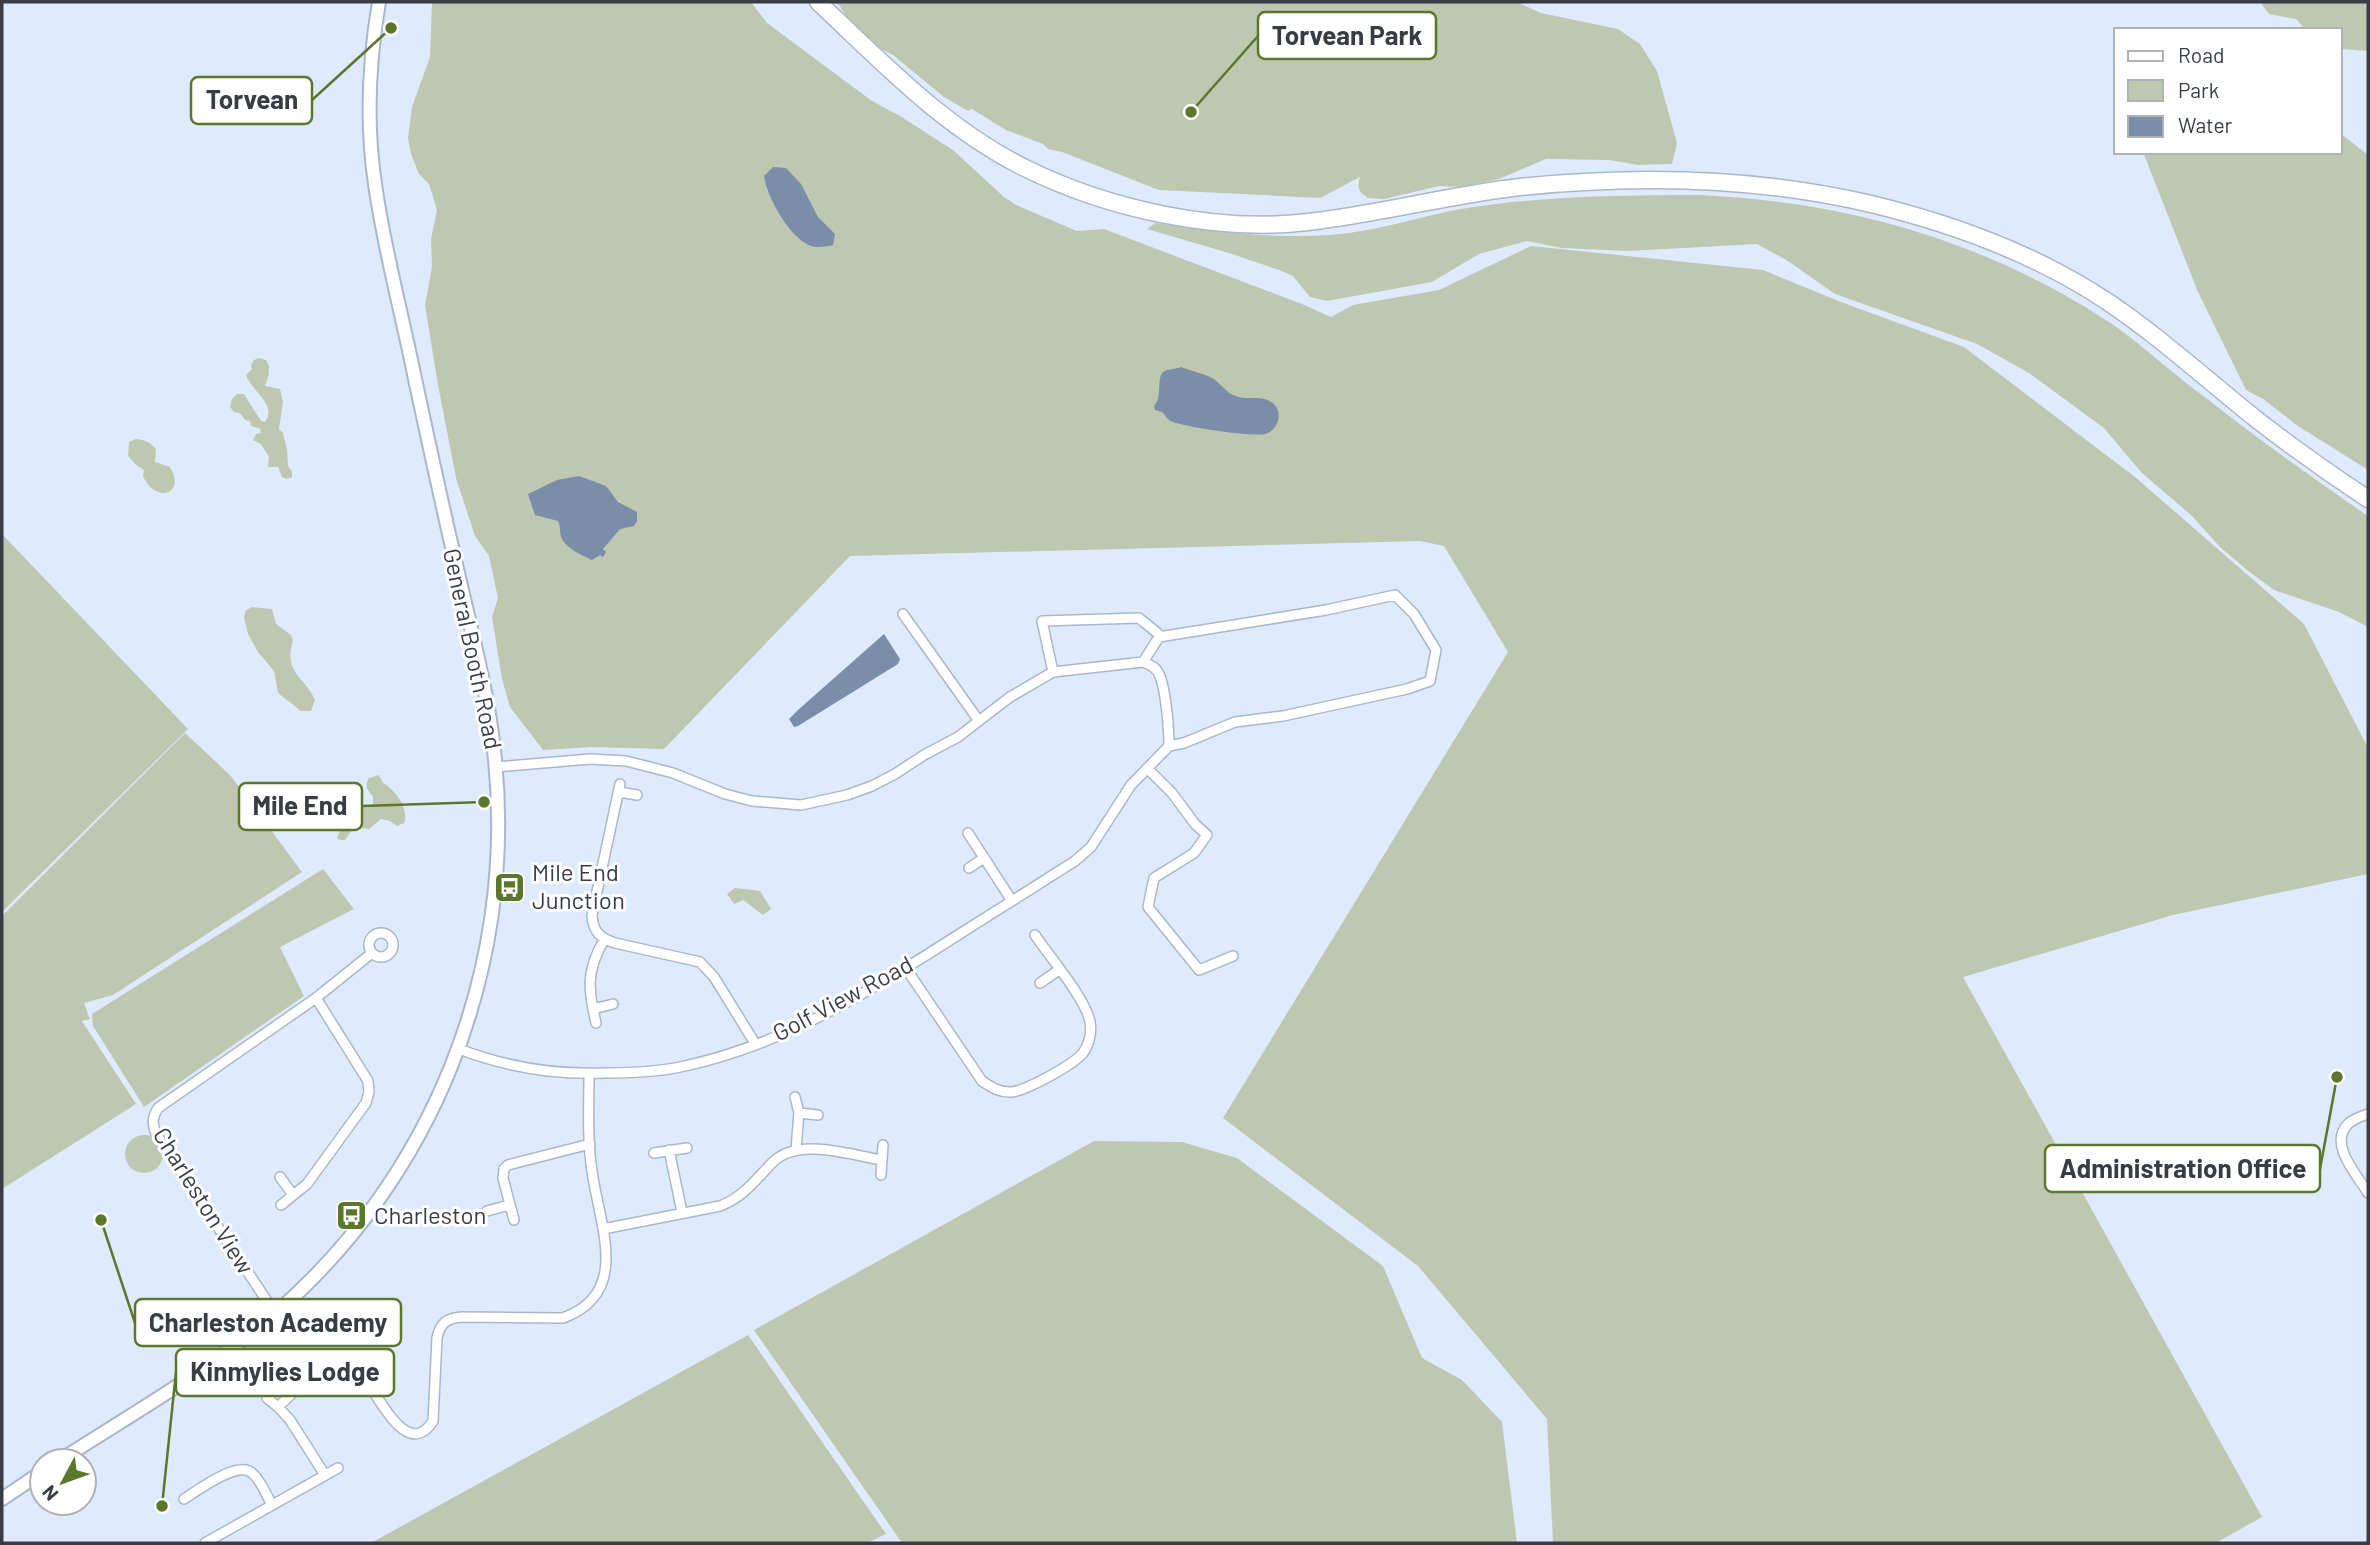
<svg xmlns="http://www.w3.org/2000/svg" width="2370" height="1545" font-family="Barlow,sans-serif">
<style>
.green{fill:#bec8b1}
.water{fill:#7a8da9}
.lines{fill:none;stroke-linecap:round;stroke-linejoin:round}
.street-casing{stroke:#abb7c9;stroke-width:12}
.secondary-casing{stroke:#abb7c9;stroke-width:16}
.highway-casing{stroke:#abb7c9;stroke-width:19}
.street{stroke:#fff;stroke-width:9}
.secondary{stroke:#fff;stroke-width:12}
.highway{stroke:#fff;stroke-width:16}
.labels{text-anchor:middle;stroke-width:6;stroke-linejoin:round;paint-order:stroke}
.street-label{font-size:24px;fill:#383d44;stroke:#fff}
.poi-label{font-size:24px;fill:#383d44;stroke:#fff;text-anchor:start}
.leader{fill:none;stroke:#5b772b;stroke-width:2.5}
.callout-dot{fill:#5b772b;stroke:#fff;stroke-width:2.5}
.callout{fill:#fff;stroke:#5b772b;stroke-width:2.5}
.callout-label{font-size:26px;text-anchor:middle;font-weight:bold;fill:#383d44}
</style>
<rect width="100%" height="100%" fill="#deebfe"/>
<path class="green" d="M432,2H751L767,23L872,101L900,116L953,150L1004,197L1016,205L1077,231L1104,229L1302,304L1331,317L1353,305L1439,290L1531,246L1763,270L1841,302L1964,347L2135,477L2304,624L2368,748V874L2173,915L1963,977L2262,1517L2216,1543H1553L1547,1419L1418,1266L1223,1118L1508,652L1444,546L1420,541L850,556L664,749L593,747L543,750L510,707L502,679L492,617L498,598L489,556L475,536L456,478L438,385L425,305L432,267L431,239L437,210L429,184L419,174L411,154L408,138L412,107L430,57Z
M833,2H1517L1541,13L1618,29L1640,44L1657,71L1677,143L1672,164L1638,165L1609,160L1546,159L1499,179L1461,187L1439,186L1384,199L1368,198L1361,193L1358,186L1360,177L1320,198L1159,190L1062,152L1048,149L1043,144L1006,130L972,109L968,111L944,97L893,55L879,48L848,21L840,6Z
M2260,2H2368V51L2340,49V30H2306L2296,19L2269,14Z
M2340,133L2368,155V470L2298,426L2263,399L2246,390L2198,292L2143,152H2340Z
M1701,195C1845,202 1979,239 2101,317C2134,337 2162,365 2193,388C2250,433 2308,475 2368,516V627L2339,612L2274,590L2247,570L2220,547L2192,516L2141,472L2104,428L2029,373L1977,344L1835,294L1788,261L1757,244L1628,251L1562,248L1527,241L1479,254L1432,282L1327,301L1310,297L1293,276L1279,270L1229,253L1147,229L1155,223C1213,231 1271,239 1330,235C1375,232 1417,217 1461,209C1541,196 1621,195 1701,195Z
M259,358L266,360L269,366V374L265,386L280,389L283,402L279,429L283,433L287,450L288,466L292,472V477L288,479L282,477L278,467H268L269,457L261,444L253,440L256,434L260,433L261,429L251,426L250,421L245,420L240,413L234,412L230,407L232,399L237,394H244L261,421L265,422C278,404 251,391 246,375L252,369L251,365L254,360Z
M136,439C145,440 150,442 156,449L155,462L170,467C187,496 154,503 143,476L144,470L136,465L128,456L129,442Z
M2,534L188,729L2,912Z
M252,607L272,609L276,624L291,635L293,640C283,674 305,676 315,700L311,711H301L278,693L274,671L258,652L248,634L244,617L246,610Z
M185,733L230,775L302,872L113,995L84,1003L90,1019L82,1021L136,1104L2,1189V916Z
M379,775L383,783C395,789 410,810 404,823L397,826L390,821L381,819L369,829L354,827L345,840H340L337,838L344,822C356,819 355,807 373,804V796C367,789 364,786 369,778Z
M323,869L354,909L280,947L304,996L144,1107L93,1026L92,1014Z
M735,888L760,891L771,909L763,915L743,900L734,904L727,894Z
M125 1154a19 19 0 1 1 38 0a19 19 0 1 1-38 0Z
M1094,1141L1182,1142L1237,1158L1383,1266L1422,1358L1462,1380L1502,1422L1517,1543H902L754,1330Z
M748,1335L886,1534L867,1543H371Z"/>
<path class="water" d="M773,167L786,168L801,184L818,217L835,234L833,245C823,247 814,249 805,243C787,232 767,197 764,176Z
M1181,367C1191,371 1203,373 1212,378C1219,382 1225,391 1233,395C1247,402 1261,393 1274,404C1284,414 1277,431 1265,434C1255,437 1178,427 1169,420C1166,418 1165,414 1162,412L1155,410L1154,406C1163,397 1156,379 1163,372C1167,369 1176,369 1181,367Z
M579,476L606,486L618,502L637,512V521L634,526L620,529L603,549L606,552L603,557L600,555L592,560C583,556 566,548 562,539C559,533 561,527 558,521L535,515L528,494L557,480Z
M884,634L900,659L898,664L798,726L794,727L789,719L798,710Z"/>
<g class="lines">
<defs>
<path id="street" d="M903,614L979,721
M1143,662L1159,637L1326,610L1395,595L1414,614L1436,650L1430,681L1407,689L1283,716L1235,722L1184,743L1169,746
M1053,672L1042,621L1139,618L1161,636
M496,767L590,759L626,761L673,773L725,794L752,801L801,805L847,795L872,786L895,774L924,755L958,737L1010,697L1053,672L1143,662C1151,665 1157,668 1160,676C1166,692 1169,729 1169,746L1131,785L1091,847L1075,861L1012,901
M1147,768L1172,793L1195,824L1207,835L1194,853L1154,878L1148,907L1199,970L1233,956
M620,784L592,915C593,932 600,938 615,943L700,962L714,977L756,1045
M619,792L637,795
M969,868L984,858
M369 945a12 12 0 1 1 24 0a12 12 0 1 1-24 0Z
M905,967L982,1081C991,1087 1000,1093 1012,1092C1027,1090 1073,1065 1083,1053C1089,1045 1092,1032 1090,1022C1086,999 1049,956 1035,935
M1040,983L1059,970
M593,1009L613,1004
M596,1023C588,989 586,971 604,940
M459,1049C506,1067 555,1075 605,1073C630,1073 656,1072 680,1067C803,1042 907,966 1012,901L968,833
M795,1097L799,1113
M2368,1114C2362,1116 2353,1119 2348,1124C2328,1144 2357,1175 2368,1193
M796,1149L799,1113L818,1115
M669,1150L682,1212
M654,1153L687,1148
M881,1175L883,1145
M280,1177L293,1195
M281,1205L307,1184L366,1103L369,1092L368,1081L316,998
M487,1211L509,1205
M514,1220L503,1178L504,1169L508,1165L590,1144
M603,1229L720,1206C745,1196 755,1180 773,1162C799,1137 850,1155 882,1160
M275,1313L156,1134C152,1123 152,1118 158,1108L316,998L372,953
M387,1370L368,1383C381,1402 409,1459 433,1421L437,1338C440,1323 447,1318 462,1317L563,1318C632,1293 599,1225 592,1171C587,1139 589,1106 589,1074
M361,1372L368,1383
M301,1385L278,1407L290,1420L325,1475
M267,1398L278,1407
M184,1499C198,1490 238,1460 252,1473C261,1480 266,1495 272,1505
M205,1543L338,1468"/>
<path id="secondary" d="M59,1461C130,1415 208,1371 272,1316C432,1180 516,970 495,760C490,703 475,646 462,590C445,519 430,449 415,379C402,314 384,249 375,184C366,124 369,61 379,2
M2,1499L42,1472"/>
<path id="highway" d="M818,2C882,62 944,128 1025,168C1108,209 1216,233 1308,222C1379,214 1449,195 1520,187C1637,175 1756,177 1871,204C1954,224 2036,254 2108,302C2160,337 2207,380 2256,419C2292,447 2330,474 2368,499"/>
</defs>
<use href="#street" class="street-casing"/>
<use href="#secondary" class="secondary-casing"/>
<use href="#highway" class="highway-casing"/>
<use href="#street" class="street"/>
<use href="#secondary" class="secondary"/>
<use href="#highway" class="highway"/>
</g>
<defs>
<symbol id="bus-square" viewBox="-11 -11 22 22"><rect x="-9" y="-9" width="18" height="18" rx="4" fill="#5b772b" stroke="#fff"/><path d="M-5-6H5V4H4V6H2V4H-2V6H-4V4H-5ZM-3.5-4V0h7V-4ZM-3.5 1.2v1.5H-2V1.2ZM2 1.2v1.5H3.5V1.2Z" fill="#fff"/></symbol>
</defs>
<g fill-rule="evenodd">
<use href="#bus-square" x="492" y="870" width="35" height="35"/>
<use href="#bus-square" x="334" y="1198" width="35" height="35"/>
</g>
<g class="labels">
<g class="street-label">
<text transform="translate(472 649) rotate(78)" y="8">General Booth Road</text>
<text transform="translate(843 999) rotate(-28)" y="8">Golf View Road</text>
<text transform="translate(203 1201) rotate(58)" y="8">Charleston View</text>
</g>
<g class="poi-label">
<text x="532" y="881">Mile End<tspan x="532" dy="28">Junction</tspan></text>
<text x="374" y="1224">Charleston</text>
</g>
</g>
<path class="leader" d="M1191 112L1258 36M391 28L312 100M484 802L362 806M2337 1077L2320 1169M101 1220L135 1323M162 1506L176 1372"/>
<g class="callout-dot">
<circle cx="1191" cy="112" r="7"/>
<circle cx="391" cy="28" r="7"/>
<circle cx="484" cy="802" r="7"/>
<circle cx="2337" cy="1077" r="7"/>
<circle cx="101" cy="1220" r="7"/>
<circle cx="162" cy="1506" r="7"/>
</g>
<g class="callout">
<rect x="1258" y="12" width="178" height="47" rx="7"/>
<rect x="191" y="77" width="121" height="47" rx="7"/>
<rect x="239" y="783" width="123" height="47" rx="7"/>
<rect x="2045" y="1145" width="275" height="47" rx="7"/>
<rect x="135" y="1299" width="266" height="47" rx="7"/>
<rect x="176" y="1349" width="218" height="47" rx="7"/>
</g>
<g class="callout-label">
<text x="1347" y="45">Torvean Park</text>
<text x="252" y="109">Torvean</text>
<text x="300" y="815">Mile End</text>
<text x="2183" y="1178">Administration Office</text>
<text x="268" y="1332">Charleston Academy</text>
<text x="285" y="1381">Kinmylies Lodge</text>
</g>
<rect width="2370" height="1545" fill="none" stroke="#383d44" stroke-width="7"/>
<rect x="2114" y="28" width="228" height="126" fill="#ffffff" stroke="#afb1b4" stroke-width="2"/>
<rect x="2128" y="51" width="35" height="10" fill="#ffffff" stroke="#afb1b4" stroke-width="2"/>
<text x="2178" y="63" font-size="21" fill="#383d44">Road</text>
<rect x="2128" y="80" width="35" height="21" fill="#bec8b1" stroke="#afb1b4" stroke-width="2"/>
<text x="2178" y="98" font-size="21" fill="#383d44">Park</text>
<rect x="2128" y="116" width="35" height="21" fill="#7a8da9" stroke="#afb1b4" stroke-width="2"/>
<text x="2178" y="133" font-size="21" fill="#383d44">Water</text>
<g transform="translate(63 1482) rotate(229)"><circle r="33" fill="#ffffff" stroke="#afb1b4" stroke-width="2"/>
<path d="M0-5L12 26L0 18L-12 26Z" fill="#5b772b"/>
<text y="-10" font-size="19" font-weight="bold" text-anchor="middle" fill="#383d44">N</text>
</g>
</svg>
